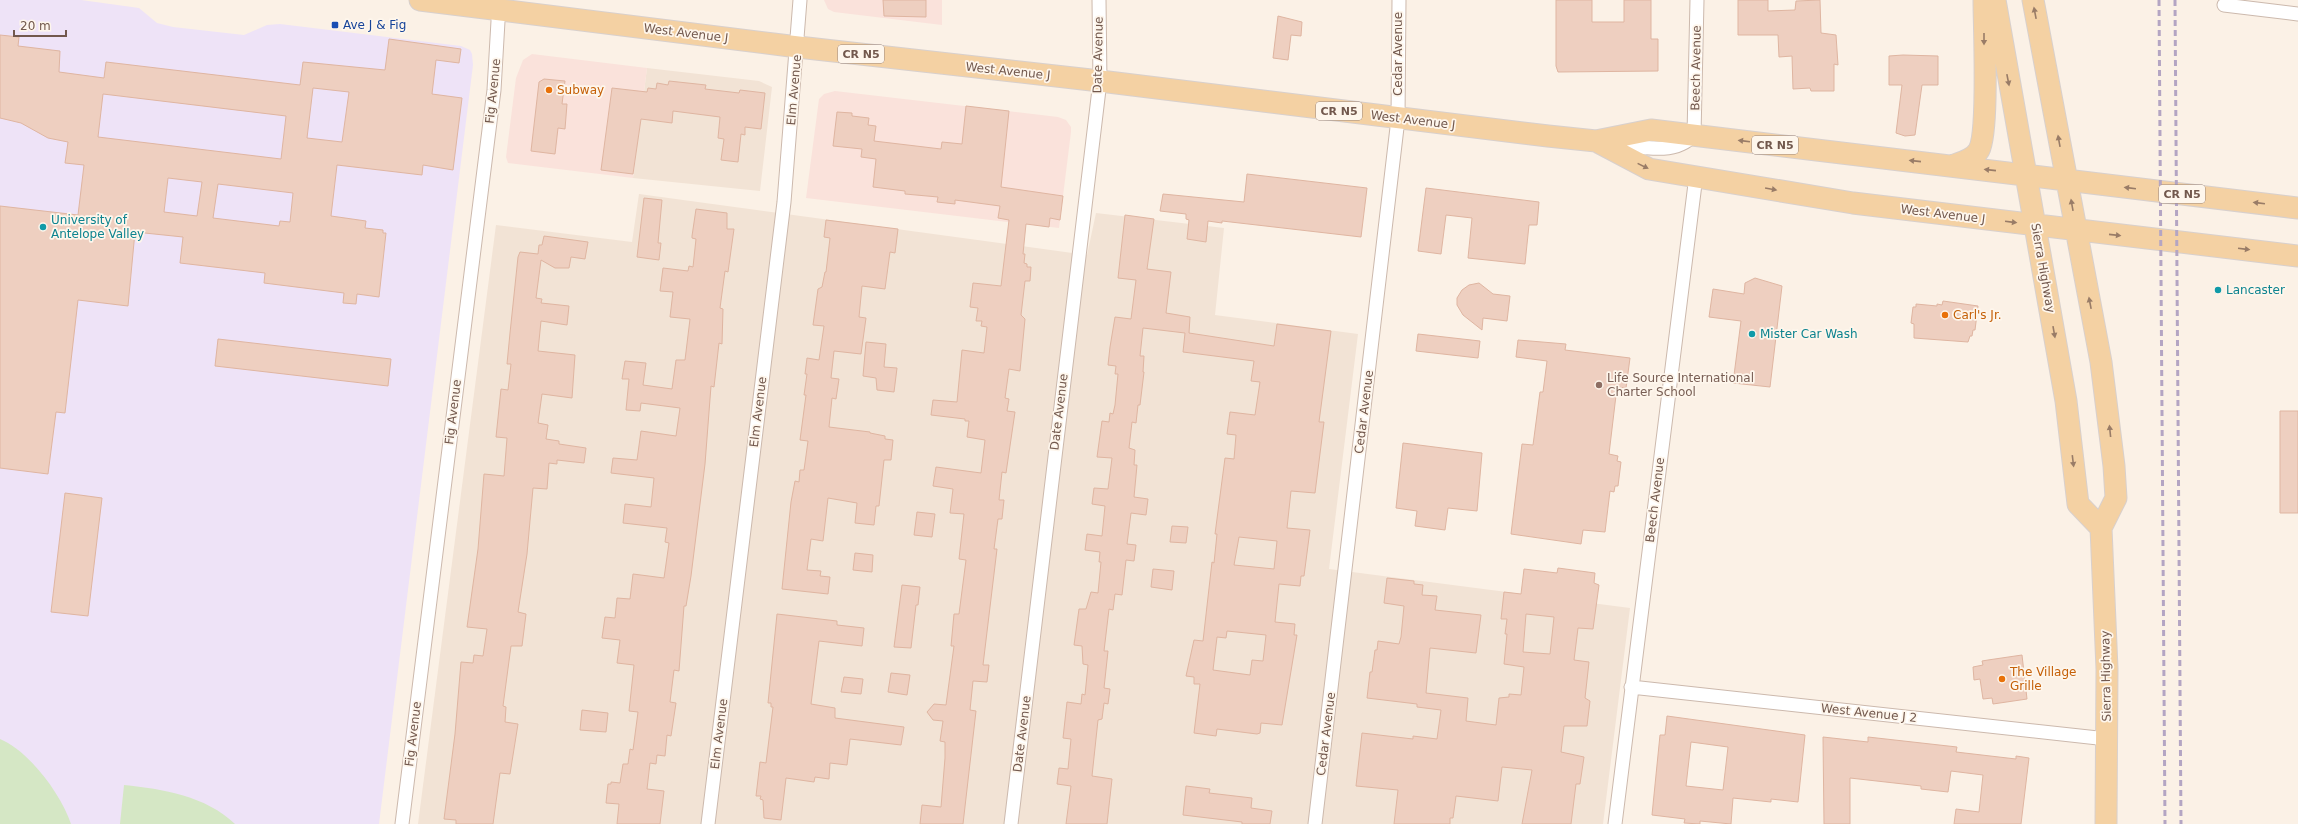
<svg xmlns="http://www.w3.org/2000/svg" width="2298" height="824" font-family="'DejaVu Sans',sans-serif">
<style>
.residential{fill:#f2e3d5}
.commercial{fill:#fae2db}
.education{fill:#eee3f7}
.grass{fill:#d5e7c5}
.building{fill:#eecfc0;stroke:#dfb5a1;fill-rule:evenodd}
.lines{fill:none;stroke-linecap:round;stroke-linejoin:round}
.street-casing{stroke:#ccb9ad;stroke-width:15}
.primary-casing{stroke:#d8d0cd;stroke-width:23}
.street{stroke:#fff;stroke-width:13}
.primary{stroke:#f4d1a3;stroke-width:21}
.rail{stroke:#b4a5c3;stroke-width:3;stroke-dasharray:6 4;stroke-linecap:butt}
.oneway{fill:#997c67}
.transit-dot{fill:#1a4fb4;stroke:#fef6ec;stroke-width:1.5}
.food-dot{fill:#e8710a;stroke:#fef6ec;stroke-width:1.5}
.culture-dot{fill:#0f9aa8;stroke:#fef6ec;stroke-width:1.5}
.education-dot{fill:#8d6e63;stroke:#fef6ec;stroke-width:1.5}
.labels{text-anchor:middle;stroke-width:3.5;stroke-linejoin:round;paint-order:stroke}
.shield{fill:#fef6ec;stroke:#9c877d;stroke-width:1}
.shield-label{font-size:11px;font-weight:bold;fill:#72584d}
.transit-label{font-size:12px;fill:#164399;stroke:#fef6ec;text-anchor:start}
.street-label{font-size:12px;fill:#72584d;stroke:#fef6ec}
.food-label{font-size:12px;fill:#c56008;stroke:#fef6ec;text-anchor:start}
.culture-label{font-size:12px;fill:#0d838f;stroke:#fef6ec;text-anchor:start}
.education-label{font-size:12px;fill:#785e54;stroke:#fef6ec;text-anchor:start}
</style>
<rect width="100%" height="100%" fill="#fbf1e6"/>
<path class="residential" d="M647,68L759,81L772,87L760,191L633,178Z
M639,194L1087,255L1096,213L1224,228L1215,315L1358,334L1329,569L1630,608L1603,824H418L496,225L632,242Z"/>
<path class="commercial" d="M824,0H942V25L834,12L828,9Z
M532,54L647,68L633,178L508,163L506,157L516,78L523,60Z
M835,91L1058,117L1066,120L1071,127V132L1059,228L806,198L819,99L824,94Z"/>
<path class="education" d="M0,0H81L139,8L157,23L173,27L244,35L267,25L280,24L461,46L470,50L472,54L473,65L379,824H0Z"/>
<path class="grass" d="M0,739C29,751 61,794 71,824H0Z
M124,785C163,789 206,796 235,824H120Z"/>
<path class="building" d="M883,0H926V17L884,16Z
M1556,0H1592V22H1624V0H1651V39H1658V71L1558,72L1556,66Z
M1738,0H1768V11L1795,10L1796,1L1820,0L1821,33L1836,35L1838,65L1834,64V91H1811L1810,88L1793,89L1792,56L1779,57L1778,35H1738Z
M1278,16L1302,22L1301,36L1291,35L1288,60L1273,58Z
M0,35L19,37L18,46L60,51L59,72L104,78L106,62L300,85L303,62L385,70L389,39L461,49L459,63L436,60L432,94L462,98L453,170L423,165L422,175L337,165L331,216L366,221L365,228L383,230V233H386L379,297L357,294L356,304L343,303L344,293L264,283L265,273L180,263L183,237L135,232L128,306L78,300L65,413L56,412L48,474L0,468V206L78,215L84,165L65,163L68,142L48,138L21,123L0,118ZM313,88L349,92L342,142L307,138ZM103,94L286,116L281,159L98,137ZM168,178L202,182L197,216L164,212ZM218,184L293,193L290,222L280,221L279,226L213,218Z
M1903,55L1938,56V85H1922L1915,135L1905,136L1896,133L1902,85H1889V56Z
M544,79L565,81L562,104H567L565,129L558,128L555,154L531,151L539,82Z
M669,81L706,85L705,89L739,93L740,90L765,93L761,129L745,127V135L741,134L738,162L721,160L724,139L718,138L720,117L673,111L672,123L641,119L633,174L601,170L612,88L647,92L648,88L656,89L657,83L668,85Z
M966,106L1009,111L1001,187L1063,196L1060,220L1050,218L1049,227L1026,224L1023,254H1025L1024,263L1027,264V267H1031L1030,281H1025L1021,315L1025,319L1020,371L1009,369L1005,398L1009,399L1007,411L1015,412L1006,473L1002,472L999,500H1004L1002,519H998L994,549H997L983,665H989L987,682L973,681L970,710L976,711L963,824H920L922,805L941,807L945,758V742L940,741L943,721L933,720L927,712L934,704L946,705L954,646H951L954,614H959L966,560L959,559L964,514L950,513L953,489L933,486L936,467L981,473L985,440L967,437L969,421H965V419L931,415L933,400L957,402L962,350L984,353L987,327L981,326L982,321H976L978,308L970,307L973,283L1001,286L1009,220L998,218L1000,206L955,200V204L937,202L938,197L905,194V191L873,187L876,159L861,157L862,149L833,146L837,112L852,113V116L869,118L868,125L876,126L874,141L941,149L942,142L962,144Z
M1247,174L1367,188L1361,237L1222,221V223L1208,221L1206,242L1187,239L1189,220L1186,219V214L1160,211L1163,194L1244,202Z
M1426,188L1539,202L1537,225H1529L1525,264L1468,258L1472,218L1446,215L1441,254L1418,251Z
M644,198L662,200L658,243H661L659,260L637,257Z
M696,209L727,213V229H734L728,272L725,271L720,308L723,309L722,344L719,343L714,387L711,386L705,464L691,576L686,606H684L679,671L674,670L670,702L676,703L671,736L667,735L665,756L657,755L656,764L650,763L647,789L664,791L660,824H617L619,804L606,803L608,784H611V782L620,783L623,764H628L630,749L633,750L638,712L629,711L634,665L617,663L620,640L602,638L605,617L615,618L617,598L630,599L633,574L664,578L669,543L665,542L667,528L623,523L625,504L651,507L654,478L611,473L613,458L637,460L641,431L676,436L680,408L641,403L640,411L626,410L629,379H622L625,361L646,363L643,385L672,389L676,360H685L690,319L670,317L673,292L660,291L663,268L688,271L689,266L693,267L696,239L692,238V236Z
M1125,215L1154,219L1147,269L1171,272L1166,313L1190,317L1189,333L1274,346L1277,324L1331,331L1319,422H1324L1315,493L1291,491L1287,528L1310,530L1304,576H1301L1300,586L1279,584L1275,622L1295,624L1294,635H1297L1282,725L1261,723L1260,733L1257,734L1217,729L1216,736L1194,733L1200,684H1194V677L1186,676L1194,640L1203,641L1212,562L1214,563L1217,534H1215L1225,458L1234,459L1236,435L1227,434L1230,412L1255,415L1260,382L1251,381L1254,361L1183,352L1185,333L1143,328L1140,356H1144L1143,372H1144L1140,405H1138L1136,423L1132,422L1129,448L1135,450L1134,465H1137L1134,497L1148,499L1146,515L1131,513L1127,544L1136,545L1134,561L1126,560L1122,595L1115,594L1113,610L1109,609L1104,651H1108L1104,688L1110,689L1108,704L1104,703L1102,719L1098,720L1092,776L1112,779L1107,824H1066L1071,786L1057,784L1059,768L1068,769L1071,739L1063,738L1067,702L1081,704L1082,694L1085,695L1088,665L1083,664L1082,646L1074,645L1079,609H1086L1091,592L1098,593L1101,562H1099L1100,552L1085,550L1087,534L1102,536L1105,506L1092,504L1094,488L1108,489L1112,458L1097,457L1102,421L1109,422L1110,413L1113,414L1115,405L1118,374H1115L1116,366L1108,365L1110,347L1115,317L1131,319L1136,280L1118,278ZM1239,537L1277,541L1274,569L1234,565ZM1227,631L1266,635L1263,661L1252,660L1250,675L1213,670L1217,637L1226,638Z
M826,220L898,229L895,253L890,252L885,289L862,286L859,317L866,318L861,354L834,351L831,378L839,379L836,399L832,398L829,427L870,432V433L885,436V439L893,440L891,460H884L879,506H876L874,525L855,523L857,503L828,498L823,541L811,539L807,570L821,571L820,576L830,577L828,594L782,589L791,502L795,481L799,482L800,470H804L808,441L800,440L806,395H804L807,374H805L807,358L819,360L824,326L813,325L818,289L822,287L825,272H826L830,238L824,237Z
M544,236L588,242L585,259L571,257L569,268H555L541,260L536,298L542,299L541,303L569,306L567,325L541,321L538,351L575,355L572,398L542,394L538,423L548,425L546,439L559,441V444L586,448L584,463L557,460V464L549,463L547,489L533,488L527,554L518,612L526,614L522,646H511L503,706L506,707L505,722L518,724L510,774L500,773L493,824H456V820L444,819L455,734L461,662L473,663L474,655L483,656L487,629L467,627L478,549L484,474L504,476L507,438L496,437L501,389L508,390L511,364H507L510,333L518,257L520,252L538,254L539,245H542Z
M1755,278L1782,286L1770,387L1733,383L1741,321L1709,317L1713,289L1744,294L1745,283Z
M1479,283L1493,294L1510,296L1507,321L1483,318L1482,330L1463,315L1457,305V298L1462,290L1469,285Z
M1943,301L1978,306L1975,330H1973L1972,336H1970L1968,342L1914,338V324L1911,323L1913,307H1916V304L1937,306V304L1942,305Z
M1418,334L1480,341L1478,358L1416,351Z
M218,339L391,359L388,386L215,366Z
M1518,340L1566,344L1565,350L1630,358L1626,388L1617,387L1609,454L1618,456L1617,461L1621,462L1618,486H1615L1614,492L1610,491L1605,532L1583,530L1581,544L1511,534L1522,444L1533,445L1540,392H1543L1547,361L1516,357Z
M866,342L886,344L884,367L897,368L894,392L877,390L876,378L863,376Z
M2280,411H2298V513H2280Z
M1403,443L1482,453L1477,511L1448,508L1445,530L1415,526L1417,511L1396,508Z
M65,493L102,498L88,616L51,612Z
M917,512L935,514L932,537L914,535Z
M1172,526L1188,527L1186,543L1170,542Z
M855,553L873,555L872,572L853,570Z
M1558,568L1595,573L1594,583L1599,585L1593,629L1578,628L1574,660L1589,662L1585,698L1590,701L1587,726H1564L1561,752L1584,757L1580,784H1576L1571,824H1522L1532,770L1502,767L1498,801L1456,796L1453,818H1450V824H1394L1398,790L1356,786L1362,733L1413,739V736L1437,739L1441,710L1417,707V704L1367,698L1370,672H1372L1375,650H1377L1378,641L1399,644L1401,637L1404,606L1384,603L1387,578L1414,581V584L1423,585L1422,595L1437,596L1435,610L1481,615L1476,653L1430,648L1426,693L1468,698L1466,721L1496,725L1499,698L1509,697V694L1521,695L1524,667L1504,664L1507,634H1505L1507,619H1501L1504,592L1521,594L1524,569L1557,573ZM1526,614L1554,617L1550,654L1523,652Z
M1153,569L1174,571L1172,590L1151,587Z
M902,585L920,587L918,605H916L911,648L894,647Z
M777,614L837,621V625L864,628L862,646L819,641L811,704L835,708V718L904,727L901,745L850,739L847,765L830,763L829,779L815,777L814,782L786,778L781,820L764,818L763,800L760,799L761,796H756L760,762L766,763L773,707H771V703H768Z
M2022,655L2027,699L1993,704L1992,698L1983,699L1980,679L1974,680L1973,667L1983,665L1982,661L1988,660Z
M891,673L910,675L907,695L888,692Z
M844,677L863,679L861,694L841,692Z
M582,710L608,713L606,732L580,730Z
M1667,716L1805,735L1798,802L1771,799V802L1733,798L1731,824L1700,821V824L1684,823L1685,819L1652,815L1660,735H1665ZM1691,742L1728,747L1723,790L1686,786Z
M1823,737L1868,742V737L1957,747L1956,752L2016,759V756L2029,758L2021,824H1954L1956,809L1979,812L1983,775L1951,771L1948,792L1921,789V786L1850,778V824H1824Z
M1186,786L1210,789L1209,793L1252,798L1251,808L1272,811L1270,824H1242V822L1183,815Z"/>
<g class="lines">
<defs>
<path id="street" d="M2224,5L2298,14
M1613,143C1640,146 1673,157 1694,135L1697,0
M1631,687L2107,739
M402,824L494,90L499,4
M708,824L784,202L800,0
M1011,824L1100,81L1099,0
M1315,824L1398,119L1399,0
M1615,824L1696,176"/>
<path id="primary" d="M420,0L798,47L1100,81L1548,136L1596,141L1651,130L2298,208
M1995,0L2066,401L2078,504L2101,528
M2033,0L2101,362L2114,466L2116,498L2101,528L2107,669L2106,824
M1596,141L1649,169L1853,203L2298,256
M1954,165C1963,162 1974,159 1979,150C1989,131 1984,28 1984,0"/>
</defs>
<use href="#street" class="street-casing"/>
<use href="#primary" class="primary-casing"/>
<use href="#street" class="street"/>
<use href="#primary" class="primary"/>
<path class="rail" d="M2159,0L2165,824
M2175,0L2181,824"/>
</g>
<defs><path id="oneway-solid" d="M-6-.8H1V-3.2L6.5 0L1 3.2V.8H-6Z"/></defs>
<g class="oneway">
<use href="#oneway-solid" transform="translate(2035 13) rotate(-101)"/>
<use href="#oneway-solid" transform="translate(1984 39) rotate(90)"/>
<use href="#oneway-solid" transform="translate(2008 80) rotate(79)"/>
<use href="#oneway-solid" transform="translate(1744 141) rotate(-173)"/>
<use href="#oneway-solid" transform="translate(2059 141) rotate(-100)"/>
<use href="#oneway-solid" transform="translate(1915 161) rotate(-174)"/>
<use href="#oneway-solid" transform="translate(1643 166) rotate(26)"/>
<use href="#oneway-solid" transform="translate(1990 170) rotate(-174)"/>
<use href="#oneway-solid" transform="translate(2130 188) rotate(-173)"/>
<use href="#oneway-solid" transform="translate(1771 189) rotate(10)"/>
<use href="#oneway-solid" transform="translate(2259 203) rotate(-173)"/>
<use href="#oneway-solid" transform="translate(2072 205) rotate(-100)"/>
<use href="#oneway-solid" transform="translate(2011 222) rotate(7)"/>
<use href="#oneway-solid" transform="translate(2115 235) rotate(6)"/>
<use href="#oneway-solid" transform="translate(2244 249) rotate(7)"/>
<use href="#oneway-solid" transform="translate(2090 303) rotate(-101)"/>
<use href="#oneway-solid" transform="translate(2054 332) rotate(80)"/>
<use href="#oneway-solid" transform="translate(2110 431) rotate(-96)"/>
<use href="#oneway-solid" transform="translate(2073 461) rotate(83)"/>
</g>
<rect class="transit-dot" x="331" y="21" width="8" height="8" rx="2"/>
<g class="food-dot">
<circle cx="549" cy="90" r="4"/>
<circle cx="1945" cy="315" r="4"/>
<circle cx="2002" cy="679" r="4"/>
</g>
<g class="culture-dot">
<circle cx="43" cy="227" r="4"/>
<circle cx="2218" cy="290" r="4"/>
<circle cx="1752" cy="334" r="4"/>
</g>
<circle class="education-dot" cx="1599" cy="385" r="4"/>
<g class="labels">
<g class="shield">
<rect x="838" y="45" width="46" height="18" rx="3"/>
<rect x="1316" y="102" width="46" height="18" rx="3"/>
<rect x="1752" y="136" width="46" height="18" rx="3"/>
<rect x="2159" y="185" width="46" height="18" rx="3"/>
</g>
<g class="shield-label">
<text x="861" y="58">CR N5</text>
<text x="1339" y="115">CR N5</text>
<text x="1775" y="149">CR N5</text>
<text x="2182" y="198">CR N5</text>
</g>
<g class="transit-label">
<text x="343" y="29">Ave J &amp; Fig</text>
</g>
<g class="street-label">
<text transform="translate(686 33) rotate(7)" y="4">West Avenue J</text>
<text transform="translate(1398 54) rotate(-90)" y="4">Cedar Avenue</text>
<text transform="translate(1098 55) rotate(-89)" y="4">Date Avenue</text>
<text transform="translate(1696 68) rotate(-89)" y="4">Beech Avenue</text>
<text transform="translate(1008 71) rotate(6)" y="4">West Avenue J</text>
<text transform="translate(794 90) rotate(-85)" y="4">Elm Avenue</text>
<text transform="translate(493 91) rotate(-84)" y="4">Fig Avenue</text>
<text transform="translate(1413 120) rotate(7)" y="4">West Avenue J</text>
<text transform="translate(1943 214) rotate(7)" y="4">West Avenue J</text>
<text transform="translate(2043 268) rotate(80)" y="4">Sierra Highway</text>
<text transform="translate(453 412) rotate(-83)" y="4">Fig Avenue</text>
<text transform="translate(758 412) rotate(-83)" y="4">Elm Avenue</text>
<text transform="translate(1059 412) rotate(-83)" y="4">Date Avenue</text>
<text transform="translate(1364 412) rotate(-83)" y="4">Cedar Avenue</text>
<text transform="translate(1655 500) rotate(-83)" y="4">Beech Avenue</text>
<text transform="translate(2106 676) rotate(-91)" y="4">Sierra Highway</text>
<text transform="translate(1869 713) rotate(6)" y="4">West Avenue J 2</text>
<text transform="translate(413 734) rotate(-83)" y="4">Fig Avenue</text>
<text transform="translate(719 734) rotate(-83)" y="4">Elm Avenue</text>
<text transform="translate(1022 734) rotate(-83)" y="4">Date Avenue</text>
<text transform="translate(1326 734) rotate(-83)" y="4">Cedar Avenue</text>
</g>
<g class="food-label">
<text x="557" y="94">Subway</text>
<text x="1953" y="319">Carl's Jr.</text>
<text x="2010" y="676">The Village<tspan x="2010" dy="14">Grille</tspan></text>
</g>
<g class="culture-label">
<text x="51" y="224">University of<tspan x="51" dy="14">Antelope Valley</tspan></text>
<text x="2226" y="294">Lancaster</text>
<text x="1760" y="338">Mister Car Wash</text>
</g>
<g class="education-label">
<text x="1607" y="382">Life Source International<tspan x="1607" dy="14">Charter School</tspan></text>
</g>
</g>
<path d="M14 30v6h52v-6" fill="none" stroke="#72584d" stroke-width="2"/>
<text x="20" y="30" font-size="12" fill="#72584d" stroke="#fef6ec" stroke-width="3" paint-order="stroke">20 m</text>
</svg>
